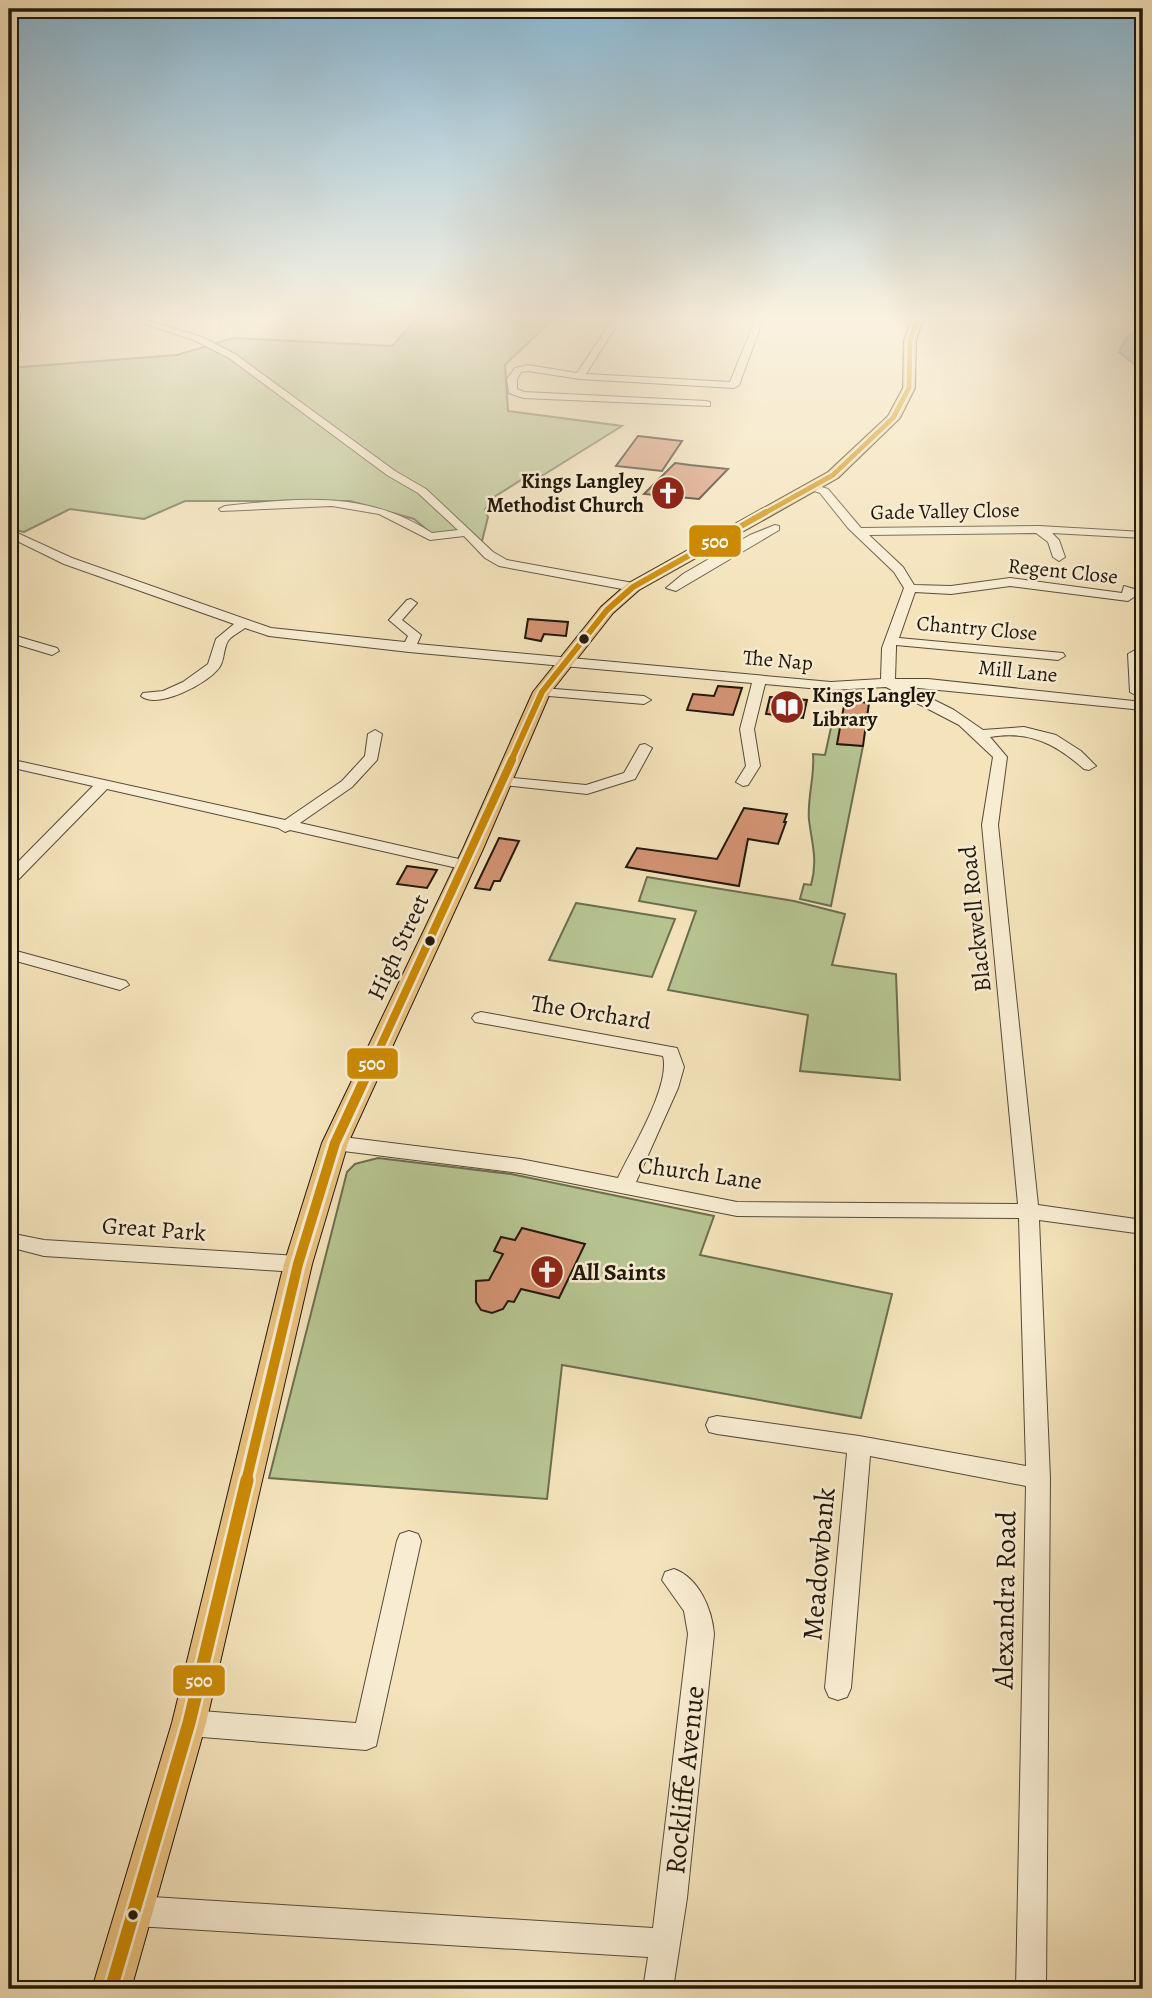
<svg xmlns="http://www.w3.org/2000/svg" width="1152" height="1998" font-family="Alegreya,serif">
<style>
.green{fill:#b7c593;stroke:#6c6e50;stroke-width:2}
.water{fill:#9cbdb6;stroke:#6b7b72;stroke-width:2}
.building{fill:#d49475;stroke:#21180c;stroke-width:2}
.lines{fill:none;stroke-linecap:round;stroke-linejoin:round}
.minor-casing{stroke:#564b38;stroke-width:2}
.major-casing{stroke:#21180c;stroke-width:2}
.minor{fill:#f8edd3;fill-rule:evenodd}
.major{fill:#eac27e;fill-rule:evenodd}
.bus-1-far4-casing{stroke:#f8edd3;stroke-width:8}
.bus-1-far3-casing{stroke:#f8edd3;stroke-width:10}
.bus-1-far2-casing{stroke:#f8edd3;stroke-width:13}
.bus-1-far1-casing{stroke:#f8edd3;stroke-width:16}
.bus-1-casing{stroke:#f8edd3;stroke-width:18}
.bus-1-far4{stroke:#cc8a02;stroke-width:5}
.bus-1-far3{stroke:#cc8a02;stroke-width:6}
.bus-1-far2{stroke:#cc8a02;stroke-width:8}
.bus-1-far1{stroke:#cc8a02;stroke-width:10}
.bus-1{stroke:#cc8a02;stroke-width:13}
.bus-dot{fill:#21180c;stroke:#f8edd3;stroke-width:2.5}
.labels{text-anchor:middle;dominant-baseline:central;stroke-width:5;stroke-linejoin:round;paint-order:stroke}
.far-poi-label{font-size:21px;font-weight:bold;fill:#21180c;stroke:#f8edd3;text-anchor:end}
.far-street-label{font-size:21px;fill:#21180c;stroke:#f8edd3}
.street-label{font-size:24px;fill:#21180c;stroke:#f8edd3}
.poi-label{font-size:24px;font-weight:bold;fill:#21180c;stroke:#f8edd3;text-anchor:start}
.near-street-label{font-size:28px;fill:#21180c;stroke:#f8edd3}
.line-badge{stroke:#f8edd3;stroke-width:2.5}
.badge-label{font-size:19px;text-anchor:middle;font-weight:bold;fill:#fff}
</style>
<rect width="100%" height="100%" fill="#f4e3bb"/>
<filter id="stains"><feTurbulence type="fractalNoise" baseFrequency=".00286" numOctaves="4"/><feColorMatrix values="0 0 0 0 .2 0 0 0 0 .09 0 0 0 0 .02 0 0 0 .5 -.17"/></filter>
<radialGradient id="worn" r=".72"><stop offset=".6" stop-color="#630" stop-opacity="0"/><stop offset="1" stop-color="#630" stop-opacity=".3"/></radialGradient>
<path class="green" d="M416,320H552L505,365L508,411L622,426L540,477L521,480L491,499L485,510L488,517L481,545L469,531L433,535L414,519L350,501H185L144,519L70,509L24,532L9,529V368L177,355L233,338L392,346Z
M832,723L841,724L838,744L863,746L831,906L800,899L804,884L811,885C818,860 812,844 809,820C807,798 815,776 813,754L825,755Z
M647,877L794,901L845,914L832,965L896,974L900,1080L800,1071L808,1015L668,990L696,911L639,901Z
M576,903L675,919L652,977L549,960Z
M378,1158L511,1174L714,1216L700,1255L892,1294L861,1418L562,1365L547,1499L269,1478L347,1172L355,1164Z"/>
<path class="water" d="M1133,320H1143V371L1119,352L1126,339L1139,327Z"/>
<path class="building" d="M638,436L682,441L662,471L616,466Z
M675,463L690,465L728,469L699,499L644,494Z
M528,619L568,622L566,636L544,634L541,641L525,638Z
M718,686L742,688L733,715L687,710L693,694L714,696Z
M770,697L807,700L803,718L766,714Z
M845,700L869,703L863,746L837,744Z
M744,808L787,814L784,822H786L778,844L748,839L739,886L626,867L637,848L717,859Z
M499,838L519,841L500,881H494L490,890L475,888Z
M407,866L437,870L427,888L397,884Z
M522,1228L585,1244L559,1298L521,1289L514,1302L508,1301L503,1309L492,1313L481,1310L476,1302V1281L489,1280L503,1254L494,1251L501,1237L515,1240Z"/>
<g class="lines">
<g class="minor-casing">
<path id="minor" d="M135,320H147L202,337L235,354L395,471L426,489L493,552L507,560L633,583L639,587L633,591L499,566L485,558L464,536L430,540L379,514L332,506L221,511L219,509L225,506C300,498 366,490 432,533L458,530L418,493L387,475L229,358L196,341Z
M612,320H620L586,374L730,382L755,320H763L739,385L734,388L580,379L528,371L521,372L517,379V389L524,392L706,401L710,402V406L523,398L509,393L507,379L515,368L528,365L577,373Z
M812,484L828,489L861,528L1039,526L1143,532V538L1052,533L1059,540L1065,557L1059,561L1053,557L1048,542L1036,533L869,535L903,567L914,585L951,586L1010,578L1122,593L1124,586L1134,589V597L1128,601L1010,586L951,594L915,592L899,638L1063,653L1065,656L1058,660L896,645V648L895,679H928L1143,702V710L908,687L954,710L983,730L1024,727L1056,735L1081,751L1096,766L1089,770L1084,769C1056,744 1029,730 990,737L1007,757L998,825L1038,1205L1143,1220V1234L1039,1220L1050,1478L1046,1989H1016L1026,1486L870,1456L851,1688L847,1697L838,1700L829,1697L825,1688L847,1453L717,1434L709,1432L706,1425L709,1418L717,1416L859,1436L1026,1466L1019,1218L737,1216L520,1173L335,1150L328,1148L325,1143L328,1138L335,1136L520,1159L618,1178C631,1150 671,1086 663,1056L475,1022L472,1018L475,1014L481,1012L677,1048L684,1067L678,1088L636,1182L737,1202L1018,1204L982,825L993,757L959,725L886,687L831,690L765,684L754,729L760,766L748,785L743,786L736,782L746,766L740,729L752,683L409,652L269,636L245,628C240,632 231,636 228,641C223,649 225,660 219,668C208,683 158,710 141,696L143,693L163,691L183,682L208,664L216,639L234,624L64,564L9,537V530L13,531L72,558L271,628L405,642L408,636L389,620L407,600L411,599L417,603L402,620L421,635L417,644L831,682L881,679L882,648L904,588L894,572L848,528L820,493L808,489V485Z
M775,525L779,526V530L676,591L666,588L683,574L750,535Z
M9,634L57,648L59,651L52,655L9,642Z
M1135,650L1143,651V693L1137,696L1130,692L1128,654Z
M542,688L644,696L651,700L644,704L537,695L535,692Z
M375,730L382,734L377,760L352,787L300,823L472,862L474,865L472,868L466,870L290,830L285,832L278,828L107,789L15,883L9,885V871L93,786L9,767V759L285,820L342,781L365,756L368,734Z
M645,744L652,748L635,779L587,794L503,785L496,781L503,777L586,785L624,773L640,745Z
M9,949L126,981L129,985L120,990L9,959Z
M9,1233L44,1240L298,1256L305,1259L308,1264L305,1269L298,1272L44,1256L9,1247Z
M409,1531L418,1534L421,1541L376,1746L366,1750L189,1736L180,1732L176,1723L180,1714L189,1710L356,1723L397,1541L400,1534Z
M674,1569C699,1578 712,1609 714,1634L687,1898L673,1989H643L648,1957L136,1926L126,1921L121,1911L126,1901L136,1896L653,1928L688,1634L684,1611L662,1580L665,1572Z"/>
</g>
<g class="major-casing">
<path id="major" d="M911,320H923L916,340L915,388L900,418L838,478L639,590L613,613L550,693L483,849L348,1143L312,1264L206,1723L131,1989H92L172,1723L284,1264L322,1143L463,849L533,692L601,607L627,584L828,472L888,416L903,388L904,340Z"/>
</g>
<use href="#minor" class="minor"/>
<use href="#major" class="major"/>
<g class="bus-1-far4-casing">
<path id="bus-1-far4" d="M763,514L833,475L893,418L909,388L910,340L917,320"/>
</g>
<g class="bus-1-far3-casing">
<path id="bus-1-far3" d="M511,761L542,692L607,610L633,587L766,512"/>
</g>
<g class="bus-1-far2-casing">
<path id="bus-1-far2" d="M366,1078L512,760"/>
</g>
<g class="bus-1-far1-casing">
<path id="bus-1-far1" d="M246,1482L298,1264L335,1143L366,1076"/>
</g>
<g class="bus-1-casing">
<path id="bus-1" d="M111,1989L189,1723L247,1480"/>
</g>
<use href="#bus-1-far4" class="bus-1-far4"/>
<use href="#bus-1-far3" class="bus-1-far3"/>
<use href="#bus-1-far2" class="bus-1-far2"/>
<use href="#bus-1-far1" class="bus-1-far1"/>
<use href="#bus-1" class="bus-1"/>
</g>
<linearGradient id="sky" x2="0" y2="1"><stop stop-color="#89b8d4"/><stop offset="0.53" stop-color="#faf2e0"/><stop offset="1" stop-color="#faf2e0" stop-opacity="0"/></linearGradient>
<rect width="1152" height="599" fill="url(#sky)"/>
<defs>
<g id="church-disc" transform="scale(1.75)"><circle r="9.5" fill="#8f2418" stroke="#f8edd3"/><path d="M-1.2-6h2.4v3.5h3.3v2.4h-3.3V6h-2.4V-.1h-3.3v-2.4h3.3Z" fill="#fff"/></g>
<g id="library-disc" transform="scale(1.75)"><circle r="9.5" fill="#8f2418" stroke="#f8edd3"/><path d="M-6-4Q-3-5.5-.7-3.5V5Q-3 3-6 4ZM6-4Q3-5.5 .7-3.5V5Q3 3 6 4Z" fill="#fff"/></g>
</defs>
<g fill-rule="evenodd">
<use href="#church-disc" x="668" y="493"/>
<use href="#library-disc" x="787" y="707"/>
<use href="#church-disc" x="547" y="1272"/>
</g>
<g class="bus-dot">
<circle cx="584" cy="639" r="6"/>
<circle cx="430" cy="941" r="6"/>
<circle cx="133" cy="1915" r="6"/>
</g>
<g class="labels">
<g class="far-poi-label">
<text x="644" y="481">Kings Langley<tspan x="644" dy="24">Methodist Church</tspan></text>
<text x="812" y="695" text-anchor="start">Kings Langley<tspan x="812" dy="24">Library</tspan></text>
</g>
<g class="far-street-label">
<text transform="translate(945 511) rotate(-1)">Gade Valley Close</text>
<text transform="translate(1063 571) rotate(6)">Regent Close</text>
<text transform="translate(977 628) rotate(5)">Chantry Close</text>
<text transform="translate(778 660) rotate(5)">The Nap</text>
<text transform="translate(1018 671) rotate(6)">Mill Lane</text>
</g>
<g class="street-label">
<text transform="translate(975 919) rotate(-96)">Blackwell Road</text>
<text transform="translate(398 947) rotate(-65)">High Street</text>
<text transform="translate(591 1012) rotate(9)">The Orchard</text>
<text transform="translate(700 1173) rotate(8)">Church Lane</text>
<text transform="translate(154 1229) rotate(4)">Great Park</text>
</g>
<g class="poi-label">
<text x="572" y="1272">All Saints</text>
</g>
<g class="near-street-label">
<text transform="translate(819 1564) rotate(-85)">Meadowbank</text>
<text transform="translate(1005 1600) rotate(-89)">Alexandra Road</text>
<text transform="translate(685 1780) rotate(-84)">Rockliffe Avenue</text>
</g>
</g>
<g class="line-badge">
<rect x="688" y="524" width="54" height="34" rx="7" fill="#cc8a02"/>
<rect x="346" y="1047" width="53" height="33" rx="7" fill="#cc8a02"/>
<rect x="172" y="1664" width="54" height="33" rx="7" fill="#cc8a02"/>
</g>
<g class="badge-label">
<text x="715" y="548">500</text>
<text x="372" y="1070">500</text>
<text x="199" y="1687">500</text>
</g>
<rect width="1152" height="1998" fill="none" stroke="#f4e3bb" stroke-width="35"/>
<rect x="10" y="10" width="1131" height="1977" fill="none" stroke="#21180c" stroke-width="3.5"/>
<rect x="18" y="18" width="1117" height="1963" fill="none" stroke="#21180c" stroke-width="2"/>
<rect width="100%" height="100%" filter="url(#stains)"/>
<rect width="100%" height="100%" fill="url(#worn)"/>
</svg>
